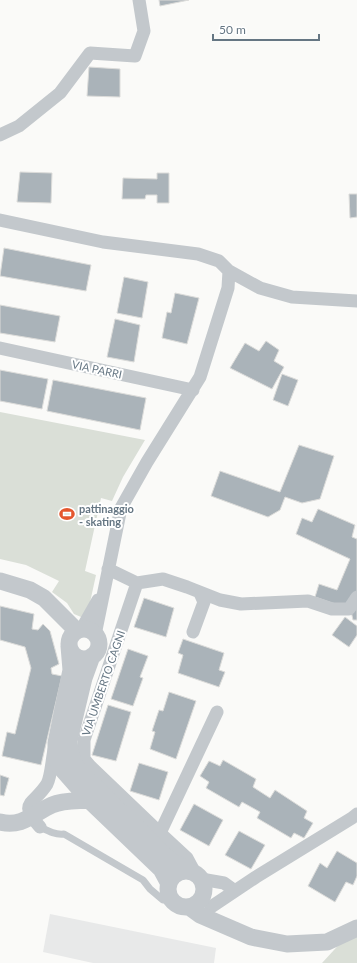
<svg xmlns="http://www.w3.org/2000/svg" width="357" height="963" font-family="Lato,sans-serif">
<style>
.built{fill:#e8e9e9}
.green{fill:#dadfd7}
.building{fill:#aab3b9;stroke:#dcdcda}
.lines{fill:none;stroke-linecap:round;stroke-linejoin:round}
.service{stroke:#c3c8cc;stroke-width:7}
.minor{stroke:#c3c8cc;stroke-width:13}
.tertiary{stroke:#c3c8cc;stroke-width:17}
.labels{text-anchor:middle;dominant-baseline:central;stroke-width:4;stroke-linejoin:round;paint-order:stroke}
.street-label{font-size:11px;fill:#657683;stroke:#fff}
.poi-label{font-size:11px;font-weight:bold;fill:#657683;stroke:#fff;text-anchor:start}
</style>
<rect width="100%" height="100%" fill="#fafaf8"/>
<path class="built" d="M50,914L216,948L214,963H93L43,952Z"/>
<path class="green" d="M0,412L145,440L123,477L112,501L101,498L85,571L96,575L89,607L84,616L81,617L74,614L67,603L52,592L59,581L26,565L0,559Z
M357,925V963H322Z"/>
<path class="building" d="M159,0H189L160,6Z
M89,67L120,69V97L87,96Z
M20,172L52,173L51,203L17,202Z
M157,173H169V203H157V195H146L145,199H122L123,178L157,179Z
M349,194H357V217L350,218Z
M4,248L91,265L86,291L0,276Z
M124,277L148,282L142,318L117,313Z
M175,293L199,298L187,344L162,338L167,312L171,313Z
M0,305L60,316L55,342L0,333Z
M115,319L140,325L134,362L107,357Z
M266,341L279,350L274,361L284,367L272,389L230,368L245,343L259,351Z
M0,370L48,379L42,409L0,401Z
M282,374L298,380L288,406L273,400Z
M53,380L146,398L140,430L47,411Z
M299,445L334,456L320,499L302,503L285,497L280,510L268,517L211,496L220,471L280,492Z
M318,509L355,525L352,537L357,539V592L347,606L332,603L315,597L319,584L337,590L350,559L296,534L302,518L312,522Z
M144,598L174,608L166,637L134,627Z
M357,603V620H353L351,611Z
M0,606L34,614L32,629L38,630L43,624L50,631L59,664L51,668L52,674L62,676L41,765L2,756L7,732L15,734L31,668L25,647L0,640Z
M345,617L357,626V635L349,647L332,635Z
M183,639L224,653L219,670L225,672L219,687L178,673L183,655L178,653Z
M128,649L148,656L140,677L143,678L133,706L111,699Z
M169,692L196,701L176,759L150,749L155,732L152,731L159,710L163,711Z
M108,705L131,712L116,761L92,755Z
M223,760L256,779L253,787L270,798L275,790L307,811L304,818L313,823L304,838L294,833L291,838L257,818L260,812L242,802L239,807L206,788L209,782L200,776L209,761L220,766Z
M139,763L168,772L159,800L130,791Z
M0,775L9,778L4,796L0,795Z
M194,804L223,820L209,846L180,830Z
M239,831L265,845L251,869L225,855Z
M337,851L357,863V876L353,885L346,882L335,902L308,886L320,863L327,868Z"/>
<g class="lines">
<path class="service" d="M40,827C48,831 55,835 64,834L143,880L150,889L163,900L170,899"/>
<path class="minor" d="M0,135L19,126L60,93L90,53L135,56L144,31L139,0
M0,220L103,242L198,254L219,261L229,271L260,288L292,297L357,301
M0,348L193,390
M108,569L137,583L84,740V759L90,766L160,833
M137,583L163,579L187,587L220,600L241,604L308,601L332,609H349L357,597
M81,630L98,600
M193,632L204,602L200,593
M95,635L121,508L147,462L200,377L228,288L229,271
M40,827C17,802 34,805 47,784C51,777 52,759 54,750
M195,873L187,858L160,833L217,712
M201,879L224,883L235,891
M211,907L256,877L352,818L357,814"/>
<path class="tertiary" d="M0,581L30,590L44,598L77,631
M69 644a15 15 0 1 1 30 0a15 15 0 1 1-30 0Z
M69,646L71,670L56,743V758L60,767L89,800
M92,656L84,678L69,741C70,753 72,761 79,771L171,861L190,871
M0,822C22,828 34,813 52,805C63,800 78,801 89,800L161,869L168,882
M168 889a18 18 0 1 1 36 0a18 18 0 1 1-36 0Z
M189,907L200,915L251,937L287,944L327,942L357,928"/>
</g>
<defs>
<g id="stadium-bare" transform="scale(1.2)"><path d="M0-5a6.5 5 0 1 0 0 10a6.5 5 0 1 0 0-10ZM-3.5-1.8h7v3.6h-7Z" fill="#e4572e" stroke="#fff" stroke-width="2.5" paint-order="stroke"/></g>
</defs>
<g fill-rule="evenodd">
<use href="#stadium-bare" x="67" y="514"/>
</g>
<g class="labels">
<g class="street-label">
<text transform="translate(97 369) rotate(12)">VIA PARRI</text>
<text transform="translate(103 683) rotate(-71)">VIA UMBERTO CAGNI</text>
</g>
<g class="poi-label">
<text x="79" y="508">pattinaggio<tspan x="79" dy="13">- skating</tspan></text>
</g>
</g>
<path d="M213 34v6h106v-6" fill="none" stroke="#657683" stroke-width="2"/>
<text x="219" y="34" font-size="12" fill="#657683" stroke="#ffffff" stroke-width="3" paint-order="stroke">50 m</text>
</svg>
